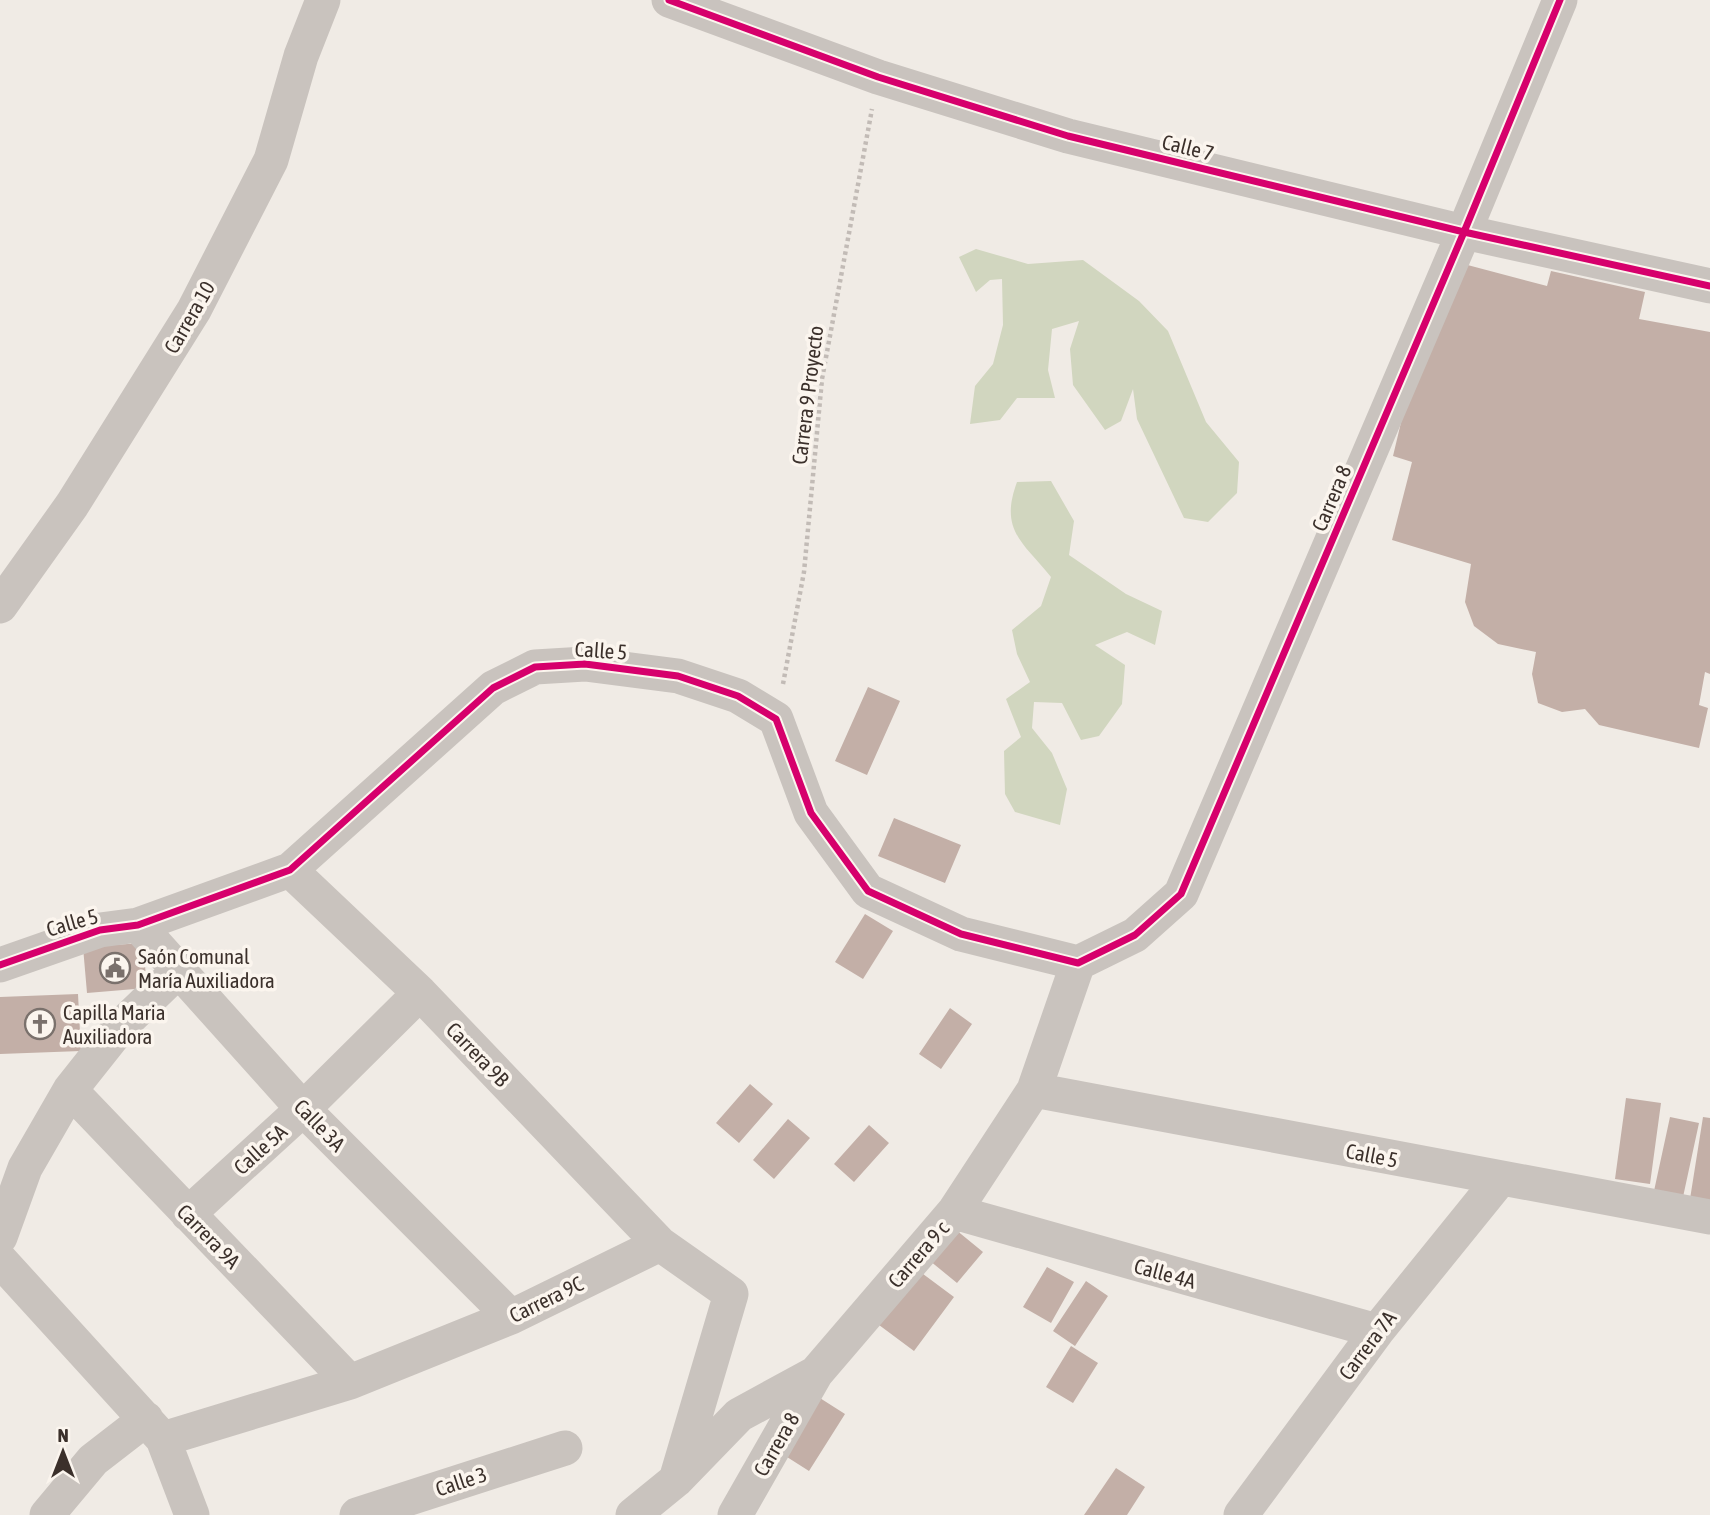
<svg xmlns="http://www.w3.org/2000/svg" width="1710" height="1515" font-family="'Asap Condensed',sans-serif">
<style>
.green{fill:#d1d6bf}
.building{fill:#c3afa7}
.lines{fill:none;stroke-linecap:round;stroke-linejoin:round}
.path{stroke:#c2bbb6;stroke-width:4.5;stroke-dasharray:3.5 3.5;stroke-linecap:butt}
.street{stroke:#c9c3be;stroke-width:35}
.cycleway-casing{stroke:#fbf5ee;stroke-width:11}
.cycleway{stroke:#d6006c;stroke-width:7}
.labels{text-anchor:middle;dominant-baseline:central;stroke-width:7;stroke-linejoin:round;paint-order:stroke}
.street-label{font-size:21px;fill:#3b302b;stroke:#fbf5ee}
.poi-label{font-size:21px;fill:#3b302b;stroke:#fbf5ee;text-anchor:start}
</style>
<rect width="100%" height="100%" fill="#f0ebe5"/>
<path class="green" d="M976,249L1028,264L1083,260L1139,301L1168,331L1206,422L1239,462L1237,493L1208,522L1184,518L1137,419L1133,389L1121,421L1105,430L1073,385L1070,349L1079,321L1052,329L1048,370L1055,398H1017L1000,420L970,424L975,386L993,364L1003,325L1002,279L990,280L976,292L959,257Z
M1051,481L1074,521L1069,555L1126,594L1162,611L1155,645L1127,632L1095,645L1125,665L1122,704L1099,736L1081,740L1062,703L1034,702L1032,728L1052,753L1067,789L1060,825L1015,812L1005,794L1004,751L1021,737L1006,699L1030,682L1017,654L1012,630L1041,606L1051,577C1023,542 999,531 1017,482Z"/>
<path class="building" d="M1460,263L1547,286L1551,271L1645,292L1639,319L1710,332V674L1705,672L1699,705L1708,708L1699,748L1599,725L1585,709L1562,712L1538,703L1532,674L1536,652L1498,644L1474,626L1465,602L1471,564L1392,540L1412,462L1393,456L1404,410Z
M868,687L900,701L867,775L835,761Z
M894,818L961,845L945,883L878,856Z
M865,914L893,931L863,979L835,962Z
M143,943L147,988L87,993L83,947Z
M78,994L81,1051L0,1054V997Z
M950,1008L972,1024L941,1069L919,1054Z
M750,1084L773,1104L739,1143L716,1123Z
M1626,1098L1661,1103L1650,1184L1615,1179Z
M1670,1117L1699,1123L1683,1197L1654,1191Z
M1703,1117L1710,1118V1202L1690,1199Z
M788,1119L810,1138L774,1179L753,1160Z
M869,1125L889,1143L854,1182L834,1164Z
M950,1225L983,1252L957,1283L924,1256Z
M1047,1267L1074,1282L1051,1323L1023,1307Z
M915,1268L954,1297L914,1351L875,1322Z
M1086,1281L1108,1296L1075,1346L1053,1331Z
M1071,1346L1098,1363L1073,1403L1046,1387Z
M812,1393L845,1414L809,1471L776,1450Z
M1116,1468L1145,1487L1127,1515H1084Z"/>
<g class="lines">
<path class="path" d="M783,684L804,572L822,379L872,109"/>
<path class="street" d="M669,0L878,77L1068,136L1464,232L1710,286
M0,606L72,505L194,310L271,160L301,56L323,0
M290,870L420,993L660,1244
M138,925L303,1109L511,1317
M1078,963L1135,935L1181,894L1464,232L1560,0
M0,965L100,930L138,925L290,870L493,688L535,667L585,664L678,676L738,696L776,719L811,813L868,891L961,934L1078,963
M70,1090L350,1382
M1034,1090L1710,1217
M954,1212L1377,1331
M188,1214L303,1109L420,993
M0,1237L25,1168L70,1090L120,1027L178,971
M0,1260L163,1439L192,1515
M163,1439L350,1382L511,1317L660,1244L731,1294L676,1480
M47,1515L93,1460L146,1419
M357,1515L565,1448
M633,1515L676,1480L739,1415L816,1373L954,1212L1034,1090L1078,963
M735,1515L816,1373
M1241,1515L1377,1331L1500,1179"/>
<g class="cycleway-casing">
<path id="cycleway" d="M669,0L878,77L1068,136L1464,232L1710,286
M0,965L100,930L138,925L290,870L493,688L535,667L585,664L678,676L738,696L776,719L811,813L868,891L961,934L1078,963L1135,935L1181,894L1464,232L1560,0"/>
</g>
<use href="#cycleway" class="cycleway"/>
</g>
<defs>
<g id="civic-ring" transform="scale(1.575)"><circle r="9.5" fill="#fbf5ee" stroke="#7a716c" stroke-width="1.5"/><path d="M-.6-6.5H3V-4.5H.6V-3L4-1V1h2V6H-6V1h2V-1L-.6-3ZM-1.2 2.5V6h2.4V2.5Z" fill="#7a716c"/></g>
<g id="church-ring" transform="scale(1.575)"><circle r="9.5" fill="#fbf5ee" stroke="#7a716c" stroke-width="1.5"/><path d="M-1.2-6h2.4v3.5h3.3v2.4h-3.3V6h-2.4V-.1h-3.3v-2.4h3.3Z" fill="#7a716c"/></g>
</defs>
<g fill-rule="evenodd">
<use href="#civic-ring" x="115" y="968"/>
<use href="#church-ring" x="40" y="1024"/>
</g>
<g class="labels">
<g class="street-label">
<text transform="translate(1188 147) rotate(14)">Calle 7</text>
<text transform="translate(189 317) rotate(-60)">Carrera 10</text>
<text transform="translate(807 395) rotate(-83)">Carrera 9 Proyecto</text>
<text transform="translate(1331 498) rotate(-67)">Carrera 8</text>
<text transform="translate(601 650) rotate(4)">Calle 5</text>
<text transform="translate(72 922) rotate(-16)">Calle 5</text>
<text transform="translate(478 1054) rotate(46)">Carrera 9B</text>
<text transform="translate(320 1125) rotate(46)">Calle 3A</text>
<text transform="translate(260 1149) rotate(-42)">Calle 5A</text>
<text transform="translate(1372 1155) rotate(11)">Calle 5</text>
<text transform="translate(209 1236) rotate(46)">Carrera 9A</text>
<text transform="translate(918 1254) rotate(-49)">Carrera 9 c</text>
<text transform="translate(1165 1273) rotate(15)">Calle 4A</text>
<text transform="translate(546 1299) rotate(-26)">Carrera 9C</text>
<text transform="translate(1367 1345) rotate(-53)">Carrera 7A</text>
<text transform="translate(776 1444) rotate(-60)">Carrera 8</text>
<text transform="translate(461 1481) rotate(-18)">Calle 3</text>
</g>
<g class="poi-label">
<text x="138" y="956">Saón Comunal<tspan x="138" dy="24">María Auxiliadora</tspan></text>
<text x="63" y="1012">Capilla Maria<tspan x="63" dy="24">Auxiliadora</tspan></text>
</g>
</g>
<g transform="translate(63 1452)" stroke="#fbf5ee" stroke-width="5" paint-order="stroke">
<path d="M0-5L12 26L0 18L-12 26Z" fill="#3b302b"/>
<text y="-10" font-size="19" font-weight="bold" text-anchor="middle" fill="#3b302b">N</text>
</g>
</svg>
